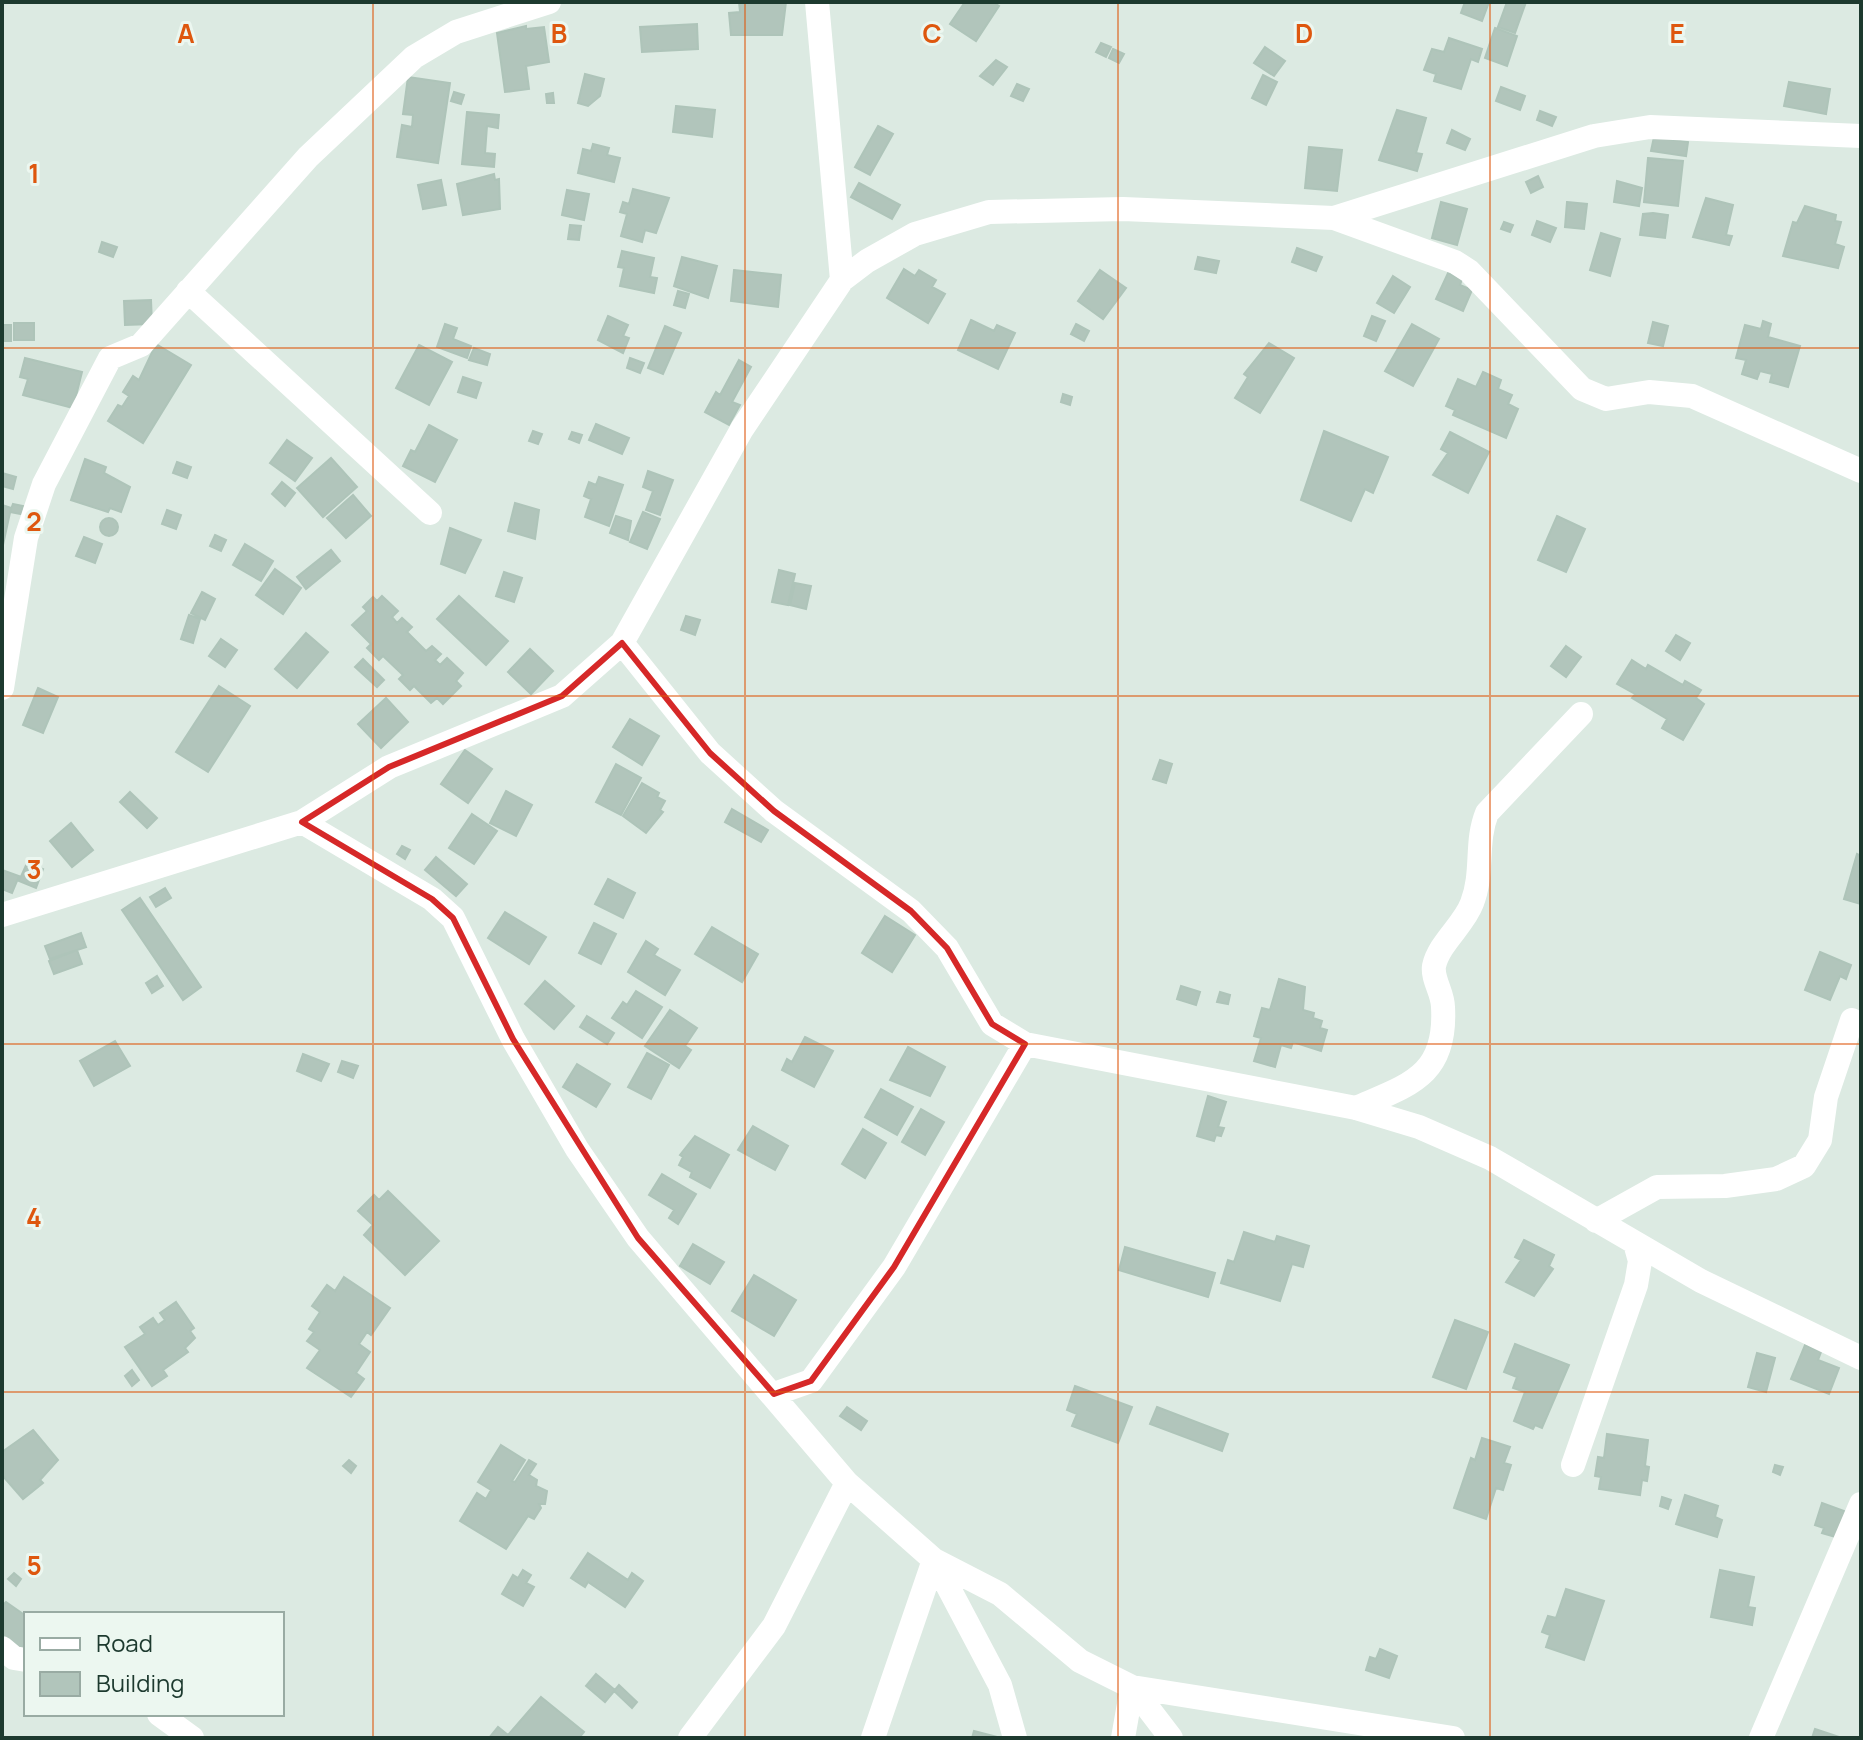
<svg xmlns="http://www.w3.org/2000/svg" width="1863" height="1740" font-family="Manrope,sans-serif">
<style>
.building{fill:#b1c5bb;stroke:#aec4b9;stroke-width:2}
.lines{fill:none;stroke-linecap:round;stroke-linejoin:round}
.minor{stroke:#fff;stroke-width:24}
.marked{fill:none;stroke:#d62828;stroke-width:6;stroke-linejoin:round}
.grid{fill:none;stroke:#de570e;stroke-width:2;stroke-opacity:0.55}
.grid-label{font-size:26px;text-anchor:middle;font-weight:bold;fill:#de570e;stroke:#ecf7f0;stroke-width:6;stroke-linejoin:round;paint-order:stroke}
</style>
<rect width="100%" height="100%" fill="#dceae2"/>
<path class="building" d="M739,2H786L782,35H731L729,13L740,12Z
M965,2H993L999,6L976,41L950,24Z
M1465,2H1489L1482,21L1461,13Z
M1507,2H1526L1515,33L1498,27Z
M697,24L698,49L642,52L640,27Z
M526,26V29L544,27L549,62L526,66L529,89L505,92L497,33Z
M1495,28L1517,36L1507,66L1485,58Z
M1449,38L1482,49L1478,62L1471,59L1461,89L1434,81L1436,74L1424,70L1432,49L1444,52Z
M1101,43L1111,47L1106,57L1096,52Z
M1265,47L1285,61L1274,76L1254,63Z
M1113,49L1124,54L1119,63L1109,58Z
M996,60L1007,67L993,85L980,76Z
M585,74L604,79L600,96L588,106L578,103Z
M1263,75L1277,82L1266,105L1252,98Z
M408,77L450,83L438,163L397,157L402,125L412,127L413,115L403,114Z
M1789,82L1830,89L1826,114L1784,106Z
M1017,84L1029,89L1023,101L1011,96Z
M1501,87L1525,96L1520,110L1496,101Z
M454,92L464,95L461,104L451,101Z
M553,93L554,103H547L546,94Z
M676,106L715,110L712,137L673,132Z
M1397,110L1426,118L1416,153L1422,154L1417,171L1379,160Z
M1540,111L1556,117L1552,126L1537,120Z
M467,112L499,115L498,128L487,126L485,153L495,154L494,167L462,164Z
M878,126L893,134L870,175L855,167Z
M1452,130L1470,139L1465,150L1447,143Z
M1654,137L1688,142L1686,156L1651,151Z
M593,144L609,148L607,155L620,158L614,182L578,173L583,149L591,151Z
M1309,147L1342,150L1337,191L1305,188Z
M1648,158L1683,161L1678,206L1644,202Z
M494,174L495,180L499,179L500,209L463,215L457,184Z
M1538,176L1543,187L1531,193L1526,182Z
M441,180L446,205L423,209L418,185Z
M1617,181L1642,188L1639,206L1614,202Z
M859,183L900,205L892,219L851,197Z
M633,189L669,198L656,233L645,230L642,242L621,236L627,214L620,212L623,202L629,204Z
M567,190L589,194L584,220L562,215Z
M1706,198L1733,205L1726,235L1732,236L1729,245L1693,237Z
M1441,202L1467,209L1457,245L1432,238Z
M1567,202L1587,204L1584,229L1565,227Z
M1805,206L1836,215L1835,221L1841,222L1835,244L1844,247L1838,268L1783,256L1793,222L1797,223Z
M1653,213L1668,215L1665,238L1640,235L1643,214Z
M1537,221L1556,228L1550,242L1532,235Z
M1504,222L1513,225L1510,232L1501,229Z
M570,225L581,226L579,240L568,239Z
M1601,233L1620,239L1610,276L1590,270Z
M102,242L117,247L113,257L99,252Z
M1297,248L1322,257L1316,271L1292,262Z
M622,251L654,258L650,277L657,278L654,293L620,286L624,268L618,267Z
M682,257L717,266L708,298L674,286Z
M1198,257L1219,261L1216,273L1195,269Z
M904,269L915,276L919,270L936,280L932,287L945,294L928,323L887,298Z
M734,270L781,275L778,307L731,301Z
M1100,270L1126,288L1103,319L1078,301Z
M1448,273L1462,279L1460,285L1472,290L1463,311L1436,299Z
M1393,276L1410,287L1394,313L1377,303Z
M678,291L689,294L685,308L674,305Z
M151,300L152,324L125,325L124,301Z
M608,316L628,325L623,336L629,338L623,353L598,340Z
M1372,316L1385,321L1376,341L1364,336Z
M971,320L994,331L997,325L1015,333L998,369L958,350Z
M1763,321L1771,324L1768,337L1800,346L1788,387L1770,382L1772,374L1760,371L1757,379L1742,374L1746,360L1736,358L1745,325L1761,329Z
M1653,322L1668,326L1663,346L1648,343Z
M14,323H34V340H14Z
M445,324L457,328L453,339L471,346L467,358L437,347Z
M1076,324L1089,331L1084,341L1071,334Z
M1412,324L1439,339L1413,386L1385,371Z
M2,325H11V341H2Z
M665,326L681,333L663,374L648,368Z
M1269,343L1294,358L1260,413L1235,398L1248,377L1244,374Z
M156,344L191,365L143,443L108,421L118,405L122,407L129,396L123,392L133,376L139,380Z
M419,345L452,362L429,405L396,388Z
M474,348L490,354L487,365L469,360Z
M25,358L82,372L73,408L23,395L28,379L20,377Z
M630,358L644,363L640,373L627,368Z
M739,360L751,367L732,402L740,405L729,425L705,412L716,392L720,395Z
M1483,372L1501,380L1498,389L1512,395L1508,404L1518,409L1506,438L1453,415L1455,410L1446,406L1458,379L1476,387Z
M463,377L481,383L476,398L458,392Z
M1063,394L1072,397L1070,405L1061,402Z
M596,424L629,438L622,454L589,440Z
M429,425L457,440L435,482L403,466L411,450L415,452Z
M533,431L542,434L538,444L529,441Z
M1324,431L1388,457L1373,493L1365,489L1351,521L1301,500Z
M572,432L582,435L579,443L569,439Z
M1450,432L1489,452L1468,493L1433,475L1448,453L1441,449Z
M287,440L312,458L295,481L270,463Z
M331,458L357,487L323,517L297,488Z
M85,459L106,467L104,473L130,487L121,512L110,508L108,512L71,500Z
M177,462L191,467L187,478L173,473Z
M648,471L673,480L660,515L646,510L653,491L643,487Z
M2,473L16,477L13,489L2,486Z
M599,477L623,485L609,526L585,517L591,499L584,496L589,482L596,485Z
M282,482L295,493L285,506L272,494Z
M353,495L371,516L346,538L327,518Z
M515,503L539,510L535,539L508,531Z
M13,504L23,506L21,514L10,512Z
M2,505L11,508L3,545H2Z
M167,510L181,515L176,529L162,524Z
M643,512L660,519L647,549L630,542Z
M616,516L631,521L628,540L610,533Z
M1557,516L1585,529L1566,572L1538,560Z
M100 527a9 9 0 1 1 18 0a9 9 0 1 1-18 0Z
M450,528L481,540L465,573L441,564Z
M215,535L226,540L221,551L210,546Z
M84,537L102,544L95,563L76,556Z
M245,544L273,561L261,581L233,565Z
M331,550L340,561L306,589L297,577Z
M275,569L301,588L283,614L256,595Z
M779,570L795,574L788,605L772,602Z
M504,572L522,578L514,602L496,596Z
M795,583L811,586L806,609L790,605Z
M202,592L215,599L205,620L191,613Z
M382,596L398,611L392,617L397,623L402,618L412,627L407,632L426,651L432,646L441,654L435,660L440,665L447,658L463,673L456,681L461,686L443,704L437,698L431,703L414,686L410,690L399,679L403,675L383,656L379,660L367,648L371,644L352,625L367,611L363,607L373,597L377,601Z
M459,596L508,641L486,665L437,619Z
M189,615L200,619L193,643L181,639Z
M686,616L700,620L695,635L681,630Z
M306,633L328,652L297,688L275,669Z
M1676,635L1690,643L1680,660L1666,651Z
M221,639L237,650L225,667L209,656Z
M1566,646L1581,657L1566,677L1551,666Z
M530,649L553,671L531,694L508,672Z
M363,659L384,680L377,687L355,667Z
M1632,660L1646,669L1648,665L1683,685L1685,681L1701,690L1696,698L1704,704L1683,740L1662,728L1667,719L1632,698L1635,694L1617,684Z
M219,686L250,706L208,772L176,752Z
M38,688L58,697L43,733L23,725Z
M386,698L408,722L381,748L358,724Z
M630,719L659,736L642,765L613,747Z
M465,750L492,769L468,803L441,784Z
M1160,760L1172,764L1166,783L1153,779Z
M616,764L641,778L621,815L596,802Z
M642,783L659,793L657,797L665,801L660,810L663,812L646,833L623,816Z
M506,791L532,805L516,836L490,823Z
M130,792L157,818L147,828L120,802Z
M732,809L768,830L761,842L725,822Z
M472,814L497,831L474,864L449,848Z
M71,823L93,850L72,867L50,841Z
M402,846L410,850L405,859L397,854Z
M1857,854L1861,856V911V904L1844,899Z
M436,857L467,884L456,896L425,870Z
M27,863L43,869L36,888L19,881Z
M2,870L19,876L12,893L2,889Z
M608,879L635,893L623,918L595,904Z
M165,888L171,898L156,907L150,897Z
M140,898L201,987L183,1000L122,910Z
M505,912L546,937L529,964L488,938Z
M885,916L915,935L892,972L862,953Z
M594,923L616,934L601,964L579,953Z
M712,927L758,954L742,982L695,954Z
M81,933L86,947L50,959L45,946Z
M646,941L658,949L654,955L680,970L665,995L628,972Z
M77,950L82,964L54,974L49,961Z
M1820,952L1851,965L1846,979L1840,976L1830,1000L1805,990Z
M157,976L163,986L152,993L146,983Z
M1279,979L1305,987L1303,1010L1314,1013L1313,1018L1322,1021L1320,1028L1327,1030L1321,1051L1293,1042L1291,1048L1281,1045L1275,1067L1254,1061L1261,1038L1254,1036L1262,1008L1270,1010Z
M545,981L574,1006L554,1029L525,1004Z
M1181,986L1200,992L1196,1005L1177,999Z
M636,991L662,1007L642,1038L612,1018L623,1002L627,1005Z
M1220,992L1230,995L1228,1004L1217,1002Z
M670,1010L697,1028L685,1046L691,1050L679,1068L645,1046Z
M587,1016L614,1033L607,1044L580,1027Z
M805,1037L833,1051L814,1087L782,1070L787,1059L792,1062Z
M115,1041L130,1066L94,1086L80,1061Z
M908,1047L945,1067L930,1096L890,1080Z
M647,1053L669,1065L651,1099L628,1087Z
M303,1054L329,1064L321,1081L297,1071Z
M342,1061L358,1066L353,1078L338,1072Z
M577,1064L610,1084L596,1107L563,1087Z
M881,1089L913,1107L897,1135L865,1117Z
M1208,1096L1226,1102L1218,1127L1224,1128L1221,1136L1216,1135L1214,1141L1197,1136Z
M921,1109L944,1122L925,1155L902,1142Z
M753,1126L788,1146L775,1170L738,1150Z
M863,1129L886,1143L865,1178L842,1164Z
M695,1136L729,1155L710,1188L690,1177L692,1172L679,1165L683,1157L680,1155Z
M662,1174L696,1194L678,1224L669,1218L674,1210L649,1195Z
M388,1191L439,1241L405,1275L364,1235L373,1225L358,1211L374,1195L379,1200Z
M1244,1232L1275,1242L1277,1236L1309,1246L1303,1267L1292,1264L1280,1301L1221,1283L1228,1260L1234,1262Z
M1524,1240L1554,1255L1549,1266L1553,1269L1534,1296L1506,1282L1521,1260L1515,1257Z
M693,1244L724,1262L710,1284L680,1266Z
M1125,1247L1215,1273L1208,1297L1119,1270Z
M754,1275L796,1300L774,1336L732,1311Z
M344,1277L390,1308L371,1335L367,1332L359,1344L370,1352L356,1373L364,1379L351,1397L307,1368L320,1350L307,1341L314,1332L309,1329L320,1312L312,1306L327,1285L335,1291Z
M176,1302L194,1328L190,1331L195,1338L185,1348L188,1352L163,1370L167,1376L152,1386L125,1347L145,1334L140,1327L153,1318L158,1325L165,1320L160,1313Z
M1455,1320L1488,1332L1466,1389L1433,1377Z
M1515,1344L1569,1365L1542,1428L1535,1425L1533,1429L1514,1421L1525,1392L1513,1388L1517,1377L1504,1372Z
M1805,1345L1821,1352L1818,1360L1839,1368L1829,1394L1791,1379Z
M1757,1353L1775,1358L1766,1392L1748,1387Z
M132,1370L139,1380L132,1386L125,1376Z
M1075,1386L1132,1407L1118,1443L1072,1426L1077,1414L1067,1410Z
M847,1407L867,1421L861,1430L840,1416Z
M1157,1407L1228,1434L1222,1451L1150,1424Z
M33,1430L58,1460L40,1480L43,1483L23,1499L2,1475V1452Z
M1607,1434L1648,1440L1645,1466L1649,1467L1647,1481L1642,1480L1640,1495L1599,1489L1601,1477L1595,1476L1598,1457L1604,1458Z
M1482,1438L1510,1447L1504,1463L1511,1465L1503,1490L1496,1488L1486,1519L1454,1508L1471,1458L1475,1460Z
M501,1445L525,1460L512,1481L515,1482L529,1460L536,1464L529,1475L537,1480L536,1486L547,1491L545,1504H539L541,1508L534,1519L528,1516L506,1549L460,1521L477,1493L486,1499L491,1490L478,1482Z
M349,1460L356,1466L351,1473L343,1466Z
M1775,1465L1783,1467L1780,1475L1773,1472Z
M1685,1495L1718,1506L1715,1517L1722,1520L1717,1537L1676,1524Z
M1662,1497L1671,1500L1668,1509L1660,1506Z
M1822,1503L1847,1512L1839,1538L1822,1533L1824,1528L1815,1525Z
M588,1553L628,1580L632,1573L643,1581L625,1607L588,1582L585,1587L571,1578Z
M523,1570L531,1575L526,1583L534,1587L523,1606L502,1594L513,1575L518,1578Z
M1720,1570L1754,1577L1748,1607L1755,1608L1752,1625L1711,1617Z
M14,1573L21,1579L16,1586L8,1579Z
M1566,1589L1604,1601L1584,1660L1546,1647L1550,1635L1542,1632L1548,1616L1556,1618Z
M6,1602L26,1616V1649L21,1654L2,1638V1606Z
M1380,1649L1397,1656L1389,1678L1366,1670L1370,1657L1376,1659Z
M596,1674L615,1690L605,1702L586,1686Z
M619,1685L637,1702L632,1708L614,1691Z
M541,1697L584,1732L579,1738H489L498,1727L508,1735Z
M1815,1729L1842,1738H1812Z
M974,1731L1001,1738H972Z"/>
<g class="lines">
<path class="minor" d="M817,2L842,280
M1334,218L1455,262L1469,271L1582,389L1606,399L1649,392L1692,396L1861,471
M188,291L430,513
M622,643L710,753L774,811L911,911L947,948L992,1024L1025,1044L1356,1108L1419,1127L1490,1158L1701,1281L1861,1358
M2,688L26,538L44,484L110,358L141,345L308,157L414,57L456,32L549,2
M302,822L432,899L453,918L513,1039L577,1149L638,1238L847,1483L934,1560L1000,1594L1080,1661L1132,1687L1453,1738
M2,915L302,822L389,767L562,696L622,643L742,429L842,280L867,261L915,234L989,212L1123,209L1334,218L1594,136L1650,127L1861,136
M1356,1108C1409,1085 1447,1076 1443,1007C1443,993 1432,979 1434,966C1439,943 1464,925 1472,903C1484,872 1475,842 1487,813L1581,714
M1596,1221L1657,1187L1725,1186L1776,1179L1804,1166L1820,1140L1826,1097L1852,1020
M774,1394L811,1381L894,1267L1025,1044
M1573,1465L1636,1285L1640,1261L1635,1243
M934,1560L1000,1685L1015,1738
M2,1648L14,1658L26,1660
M1132,1687L1171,1738
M159,1714L192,1738
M690,1738L774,1626L847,1483
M873,1738L934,1560
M1123,1738L1132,1687
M1761,1738L1861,1504"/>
</g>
<path class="marked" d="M622,643L710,753L774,811L911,911L947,948L992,1024L1025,1044L894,1267L811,1381L774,1394L638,1238L513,1039L453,918L432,899L302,822L389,767L562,696Z"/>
<path class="grid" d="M373,2V1738M745,2V1738M1118,2V1738M1490,2V1738M2,348H1861M2,696H1861M2,1044H1861M2,1392H1861"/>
<g class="grid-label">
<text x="186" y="43">A</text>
<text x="559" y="43">B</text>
<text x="932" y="43">C</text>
<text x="1304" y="43">D</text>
<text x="1677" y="43">E</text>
<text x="34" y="183">1</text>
<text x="34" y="531">2</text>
<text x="34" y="879">3</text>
<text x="34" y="1227">4</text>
<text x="34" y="1575">5</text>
</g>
<rect width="1863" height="1740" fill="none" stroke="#1d3a2f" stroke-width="8"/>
<rect x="24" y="1612" width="260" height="104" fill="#ecf7f0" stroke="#99aba3" stroke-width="2"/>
<rect x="40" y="1638" width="40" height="12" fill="#ffffff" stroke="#99aba3" stroke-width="2"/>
<text x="96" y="1652" font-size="24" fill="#1d3a2f">Road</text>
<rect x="40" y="1672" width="40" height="24" fill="#b1c5bb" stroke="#99aba3" stroke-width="2"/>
<text x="96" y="1692" font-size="24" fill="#1d3a2f">Building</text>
</svg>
